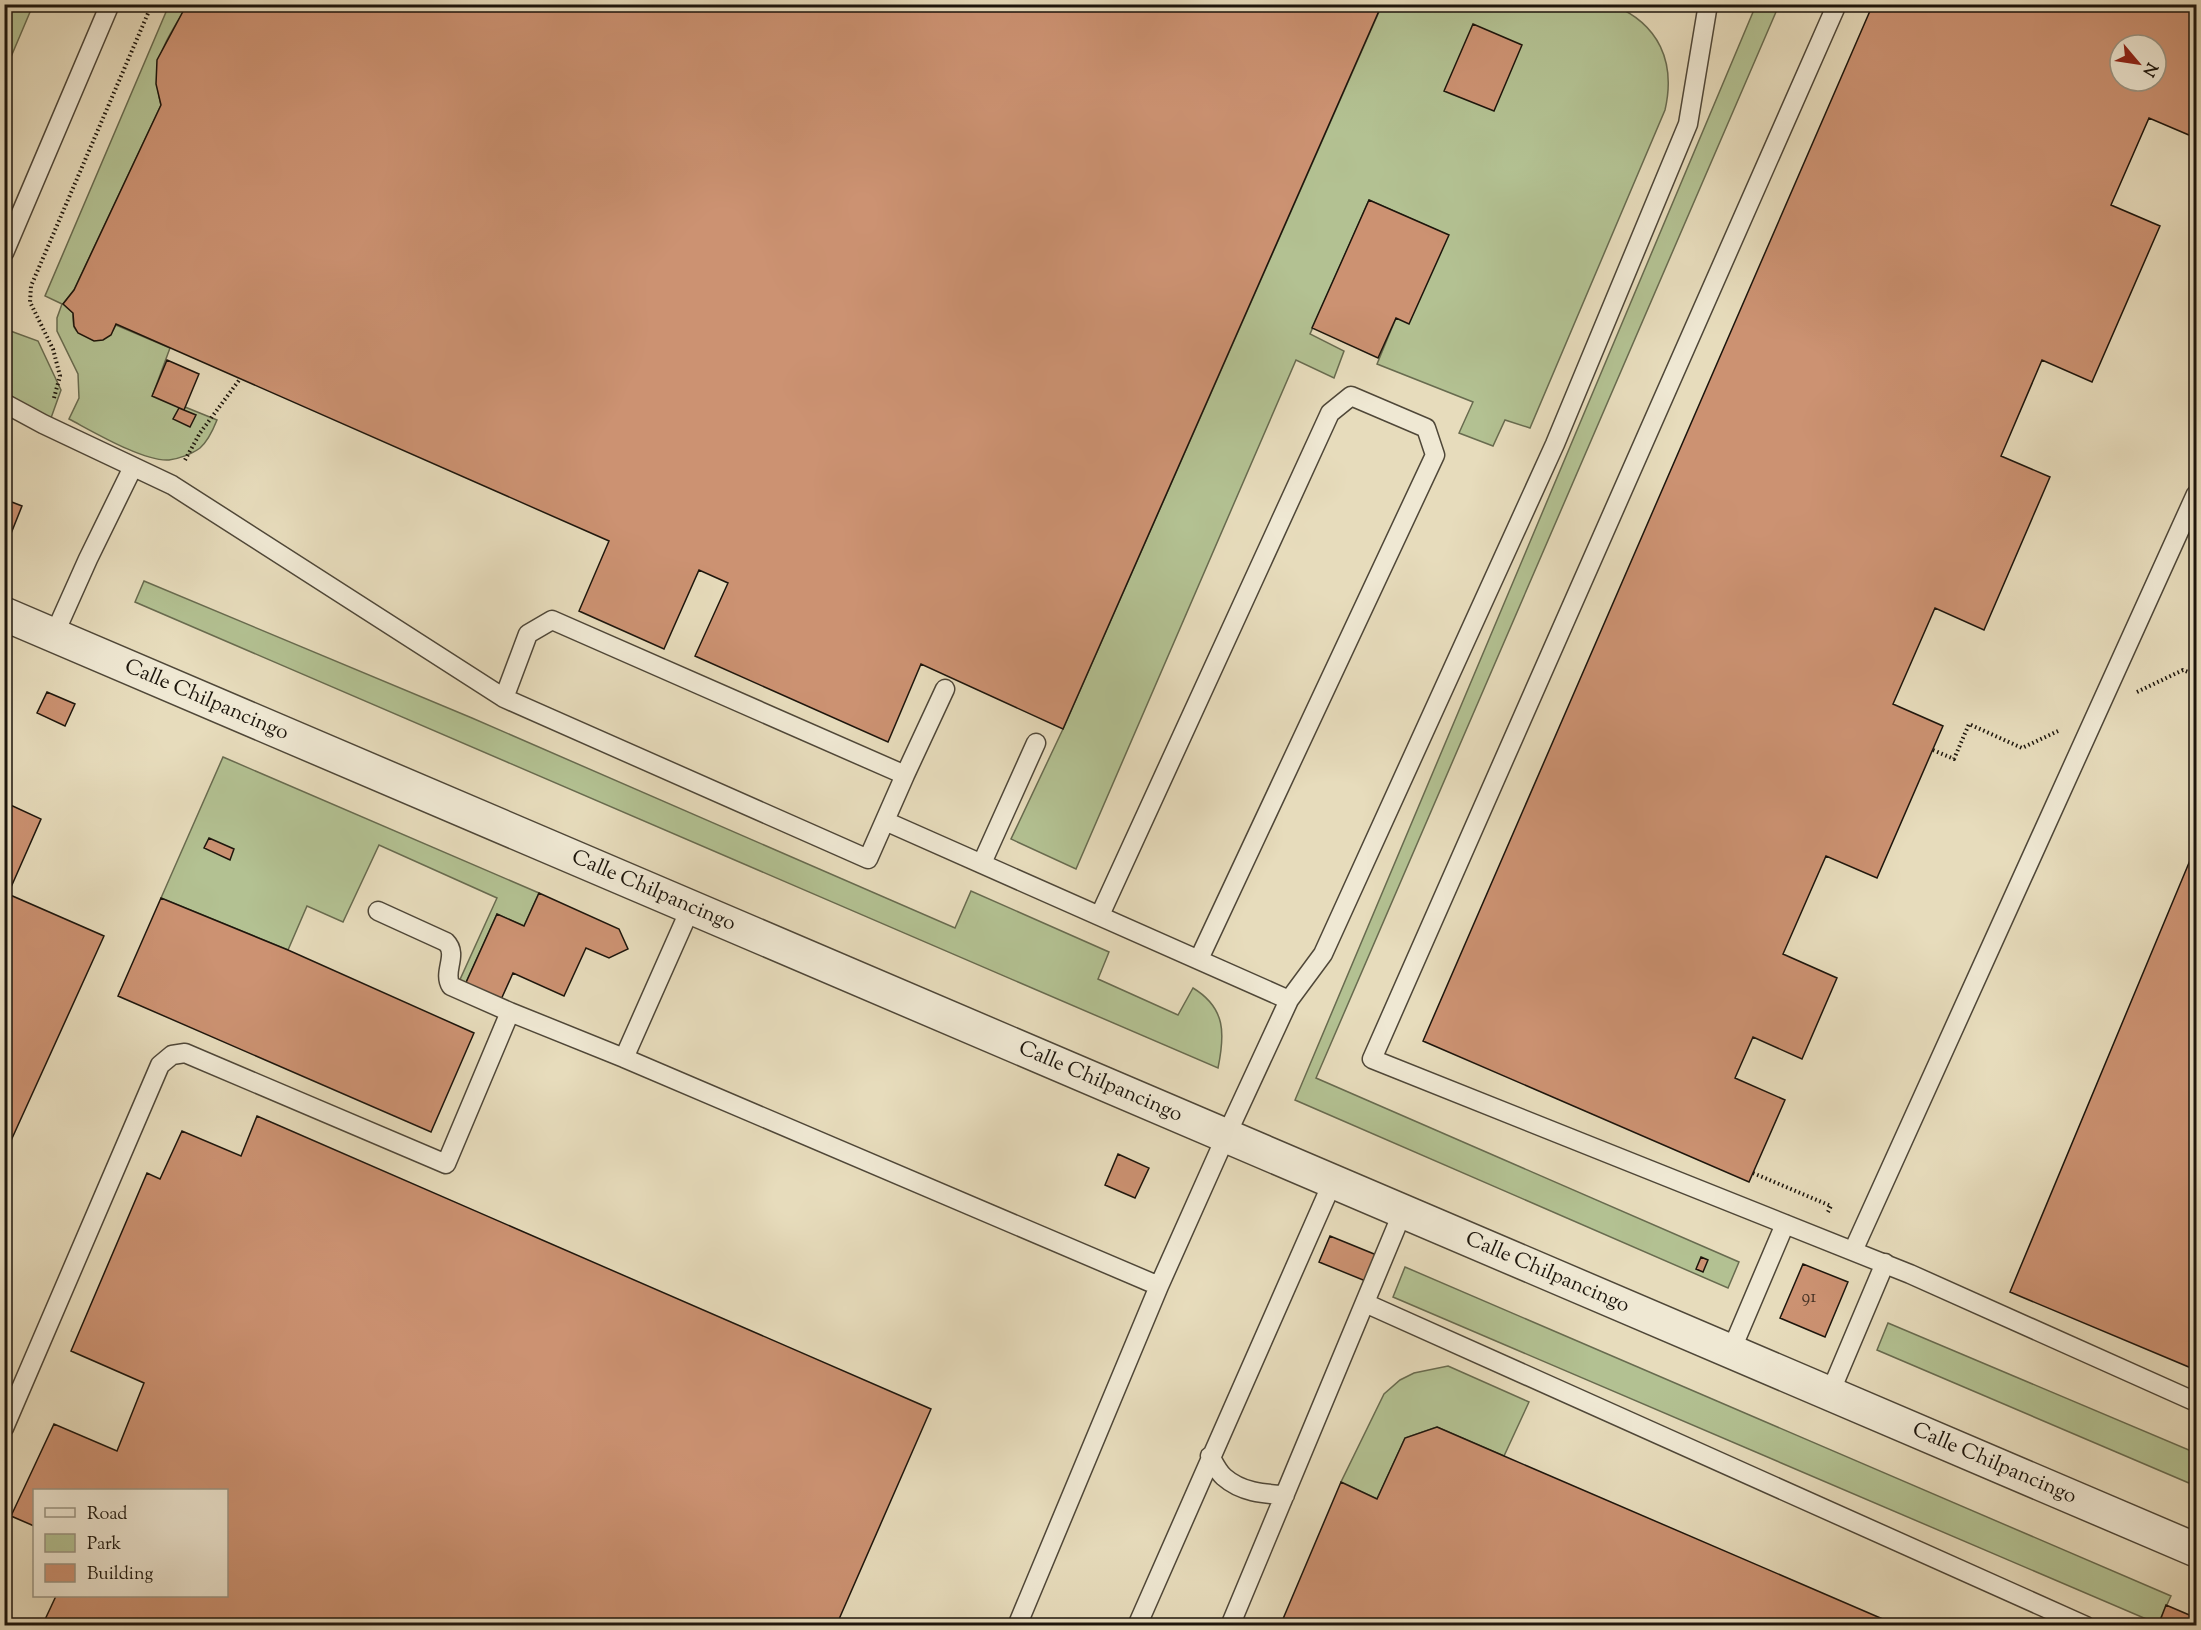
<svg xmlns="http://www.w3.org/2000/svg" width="2201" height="1630" font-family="'Sorts Mill Goudy',serif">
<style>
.green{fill:#b3c192;stroke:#686b4f;stroke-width:1.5}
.building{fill:#cc9272;stroke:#1c150c;stroke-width:1.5;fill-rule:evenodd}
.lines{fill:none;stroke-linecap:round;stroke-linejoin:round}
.service-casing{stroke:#4f4738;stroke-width:21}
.tertiary-casing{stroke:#4f4738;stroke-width:36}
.path{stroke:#1c150c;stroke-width:4;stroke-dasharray:1.5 3;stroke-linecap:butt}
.service{stroke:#efe8d3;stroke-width:18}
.tertiary{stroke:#efe8d3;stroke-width:33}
.labels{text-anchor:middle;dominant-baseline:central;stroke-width:4.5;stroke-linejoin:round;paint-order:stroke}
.number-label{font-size:18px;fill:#483426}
.street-label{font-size:21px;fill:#1c150c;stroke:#efe8d3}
</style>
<rect width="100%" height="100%" fill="#e7dcbc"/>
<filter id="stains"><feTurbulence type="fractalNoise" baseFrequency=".00333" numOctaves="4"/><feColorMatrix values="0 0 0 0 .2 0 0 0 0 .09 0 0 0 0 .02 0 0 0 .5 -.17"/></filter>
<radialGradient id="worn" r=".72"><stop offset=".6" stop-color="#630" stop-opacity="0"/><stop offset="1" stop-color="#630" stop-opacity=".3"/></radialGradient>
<path class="green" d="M5,4L33,5L5,71L4,5Z
M169,5H187C166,43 149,59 161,105L74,290L63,304L73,313C73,317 73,323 74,327C76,332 81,334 86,336C101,344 109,339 116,325L170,348L153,394L217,420C213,430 208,441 200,448C192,454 178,459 169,460C144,462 92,431 69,419L79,398L78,374L57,331V318L62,304L45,296Z
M1382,5H1613C1659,24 1676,62 1665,110L1530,428L1505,420L1493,446L1459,433L1473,402L1377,364L1396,318L1448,235L1369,200L1310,334L1344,351L1334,378L1296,360L1076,869L1011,839L1063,729Z
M1756,5H1779L1316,1078L1739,1262L1728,1288L1295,1100Z
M5,329L38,341L61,390L51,418L8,397L5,393Z
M144,581L472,718L955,928L971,891L1109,952L1098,979L1178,1015L1193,988C1226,1008 1225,1034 1218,1068L135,602Z
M223,757L539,893L524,926L497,914L464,987L458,984L497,898L379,845L343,922L307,906L288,950L161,898Z
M1405,1267L2171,1596L2158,1624L1393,1297Z
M1888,1323L2196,1453V1486L1877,1350Z
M1448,1366L1529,1402L1504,1456L1437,1427L1405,1438L1377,1499L1341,1482L1384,1394L1400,1380L1414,1373Z"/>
<path class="building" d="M187,4H1382L1063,729L921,664L888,742L695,656L728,583L699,570L664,649L579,611L609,541L116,324L111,335L103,340L94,341L78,333L74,326L73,313L63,304L74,290L161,105L156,84L157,60Z
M1873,4H2196V138L2149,118L2111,205L2160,226L2092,382L2042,360L2001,456L2050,477L1984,630L1935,608L1893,704L1943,726L1877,878L1826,856L1783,954L1837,978L1802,1059L1753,1037L1735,1078L1785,1100L1749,1182L1423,1041ZM2120,45H2156V81H2120Z
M1473,24L1522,45L1494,111L1444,91Z
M1369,200L1449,235L1409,324L1396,318L1378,358L1312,328Z
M167,360L199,374L184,410L152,396Z
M179,408L196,415L190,427L173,419Z
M4,499L22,506L6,546H4Z
M47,692L75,704L65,726L37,713Z
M4,802L41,819L8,894L104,936L4,1156Z
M209,838L234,849L230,860L204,848Z
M2196,846V1370L2010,1292Z
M539,893L619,929L628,949L609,958L586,948L564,996L513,973L499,1004L464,987L497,914L524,926Z
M161,898L288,950L474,1033L431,1132L118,996Z
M257,1116L931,1409L836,1626H42L56,1596H226V1490H34V1526L11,1516L54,1424L117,1451L144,1383L71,1351L147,1173L160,1179L182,1131L241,1156Z
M1118,1154L1149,1168L1135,1198L1105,1185Z
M1330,1236L1379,1256L1368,1282L1319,1262Z
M1701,1257L1708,1260L1703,1272L1696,1269Z
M1803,1264L1848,1282L1825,1337L1780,1318Z
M1437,1427L1504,1456L1899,1626H1280L1341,1482L1377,1499L1405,1438Z
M2166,1605L2194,1617L2190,1626H2158Z"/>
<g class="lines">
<g class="service-casing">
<path id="service" d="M1837,4L1372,1059L1910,1274L2196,1402
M4,253L110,4
M4,403L43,424L172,485L504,698L868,859L905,775L552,620L528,634L504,698
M54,635L88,559L133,467
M905,775L945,689
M885,821L1289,1000
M982,863L1036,743
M378,911L446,942C459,955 442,972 451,986L510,1012L624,1058L691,907
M1100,915L1330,413L1351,396L1426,428L1435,455L1199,959
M624,1058L1159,1286
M1853,1251L2196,494
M1365,1303L2086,1626
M1731,1351L1785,1224
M1830,1393L1885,1263
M4,1428L160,1065L172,1055L185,1053L446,1164L510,1012
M1210,1456C1214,1463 1218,1472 1224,1477C1241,1492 1263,1494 1285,1495
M1017,1626L1159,1286L1226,1136L1289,1000L1323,954L1555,444L1688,124L1708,4
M1137,1626L1333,1181
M1230,1626L1403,1211"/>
</g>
<g class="tertiary-casing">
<g id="tertiary">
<path id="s1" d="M4,614L2196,1550"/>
</g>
</g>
<path class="path" d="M54,398L60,376L53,349L30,302L31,286L152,4
M185,460L200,433L240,379
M2137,692L2183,670L2196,675
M1933,750L1954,759L1969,724L2022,748L2058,731
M1753,1173L1831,1206L1828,1212"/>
<use href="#service" class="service"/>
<use href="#tertiary" class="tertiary"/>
</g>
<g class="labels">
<g class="number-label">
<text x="1809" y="1298">91</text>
</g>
<g class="street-label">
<text stroke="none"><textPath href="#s1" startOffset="220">Calle Chilpancingo</textPath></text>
<text stroke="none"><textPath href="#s1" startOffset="706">Calle Chilpancingo</textPath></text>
<text stroke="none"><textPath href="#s1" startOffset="1192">Calle Chilpancingo</textPath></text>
<text stroke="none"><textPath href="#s1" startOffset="1678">Calle Chilpancingo</textPath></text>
<text stroke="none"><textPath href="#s1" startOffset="2164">Calle Chilpancingo</textPath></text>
</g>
</g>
<rect width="2201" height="1630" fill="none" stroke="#e7dcbc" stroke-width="24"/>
<rect x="6" y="6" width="2189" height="1618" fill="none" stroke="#1c150c" stroke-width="3"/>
<rect x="12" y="12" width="2177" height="1606" fill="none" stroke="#1c150c" stroke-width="1.5"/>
<rect x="33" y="1489" width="195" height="108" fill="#efe8d3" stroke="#9b9483" stroke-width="1.5"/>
<rect x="45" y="1508" width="30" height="9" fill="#efe8d3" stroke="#9b9483" stroke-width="1.5"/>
<text x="87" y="1519" font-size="18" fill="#1c150c">Road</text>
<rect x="45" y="1534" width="30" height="18" fill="#b3c192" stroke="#9b9483" stroke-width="1.5"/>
<text x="87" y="1549" font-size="18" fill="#1c150c">Park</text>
<rect x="45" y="1564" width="30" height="18" fill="#cc9272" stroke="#9b9483" stroke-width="1.5"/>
<text x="87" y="1579" font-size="18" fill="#1c150c">Building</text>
<g transform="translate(2138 63) rotate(119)"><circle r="28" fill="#efe8d3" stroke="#9b9483" stroke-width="1.5"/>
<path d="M0-4.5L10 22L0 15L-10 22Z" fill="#8f2418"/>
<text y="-9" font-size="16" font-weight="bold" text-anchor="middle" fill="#1c150c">N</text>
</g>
<rect width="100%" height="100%" filter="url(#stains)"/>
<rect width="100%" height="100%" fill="url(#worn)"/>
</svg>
